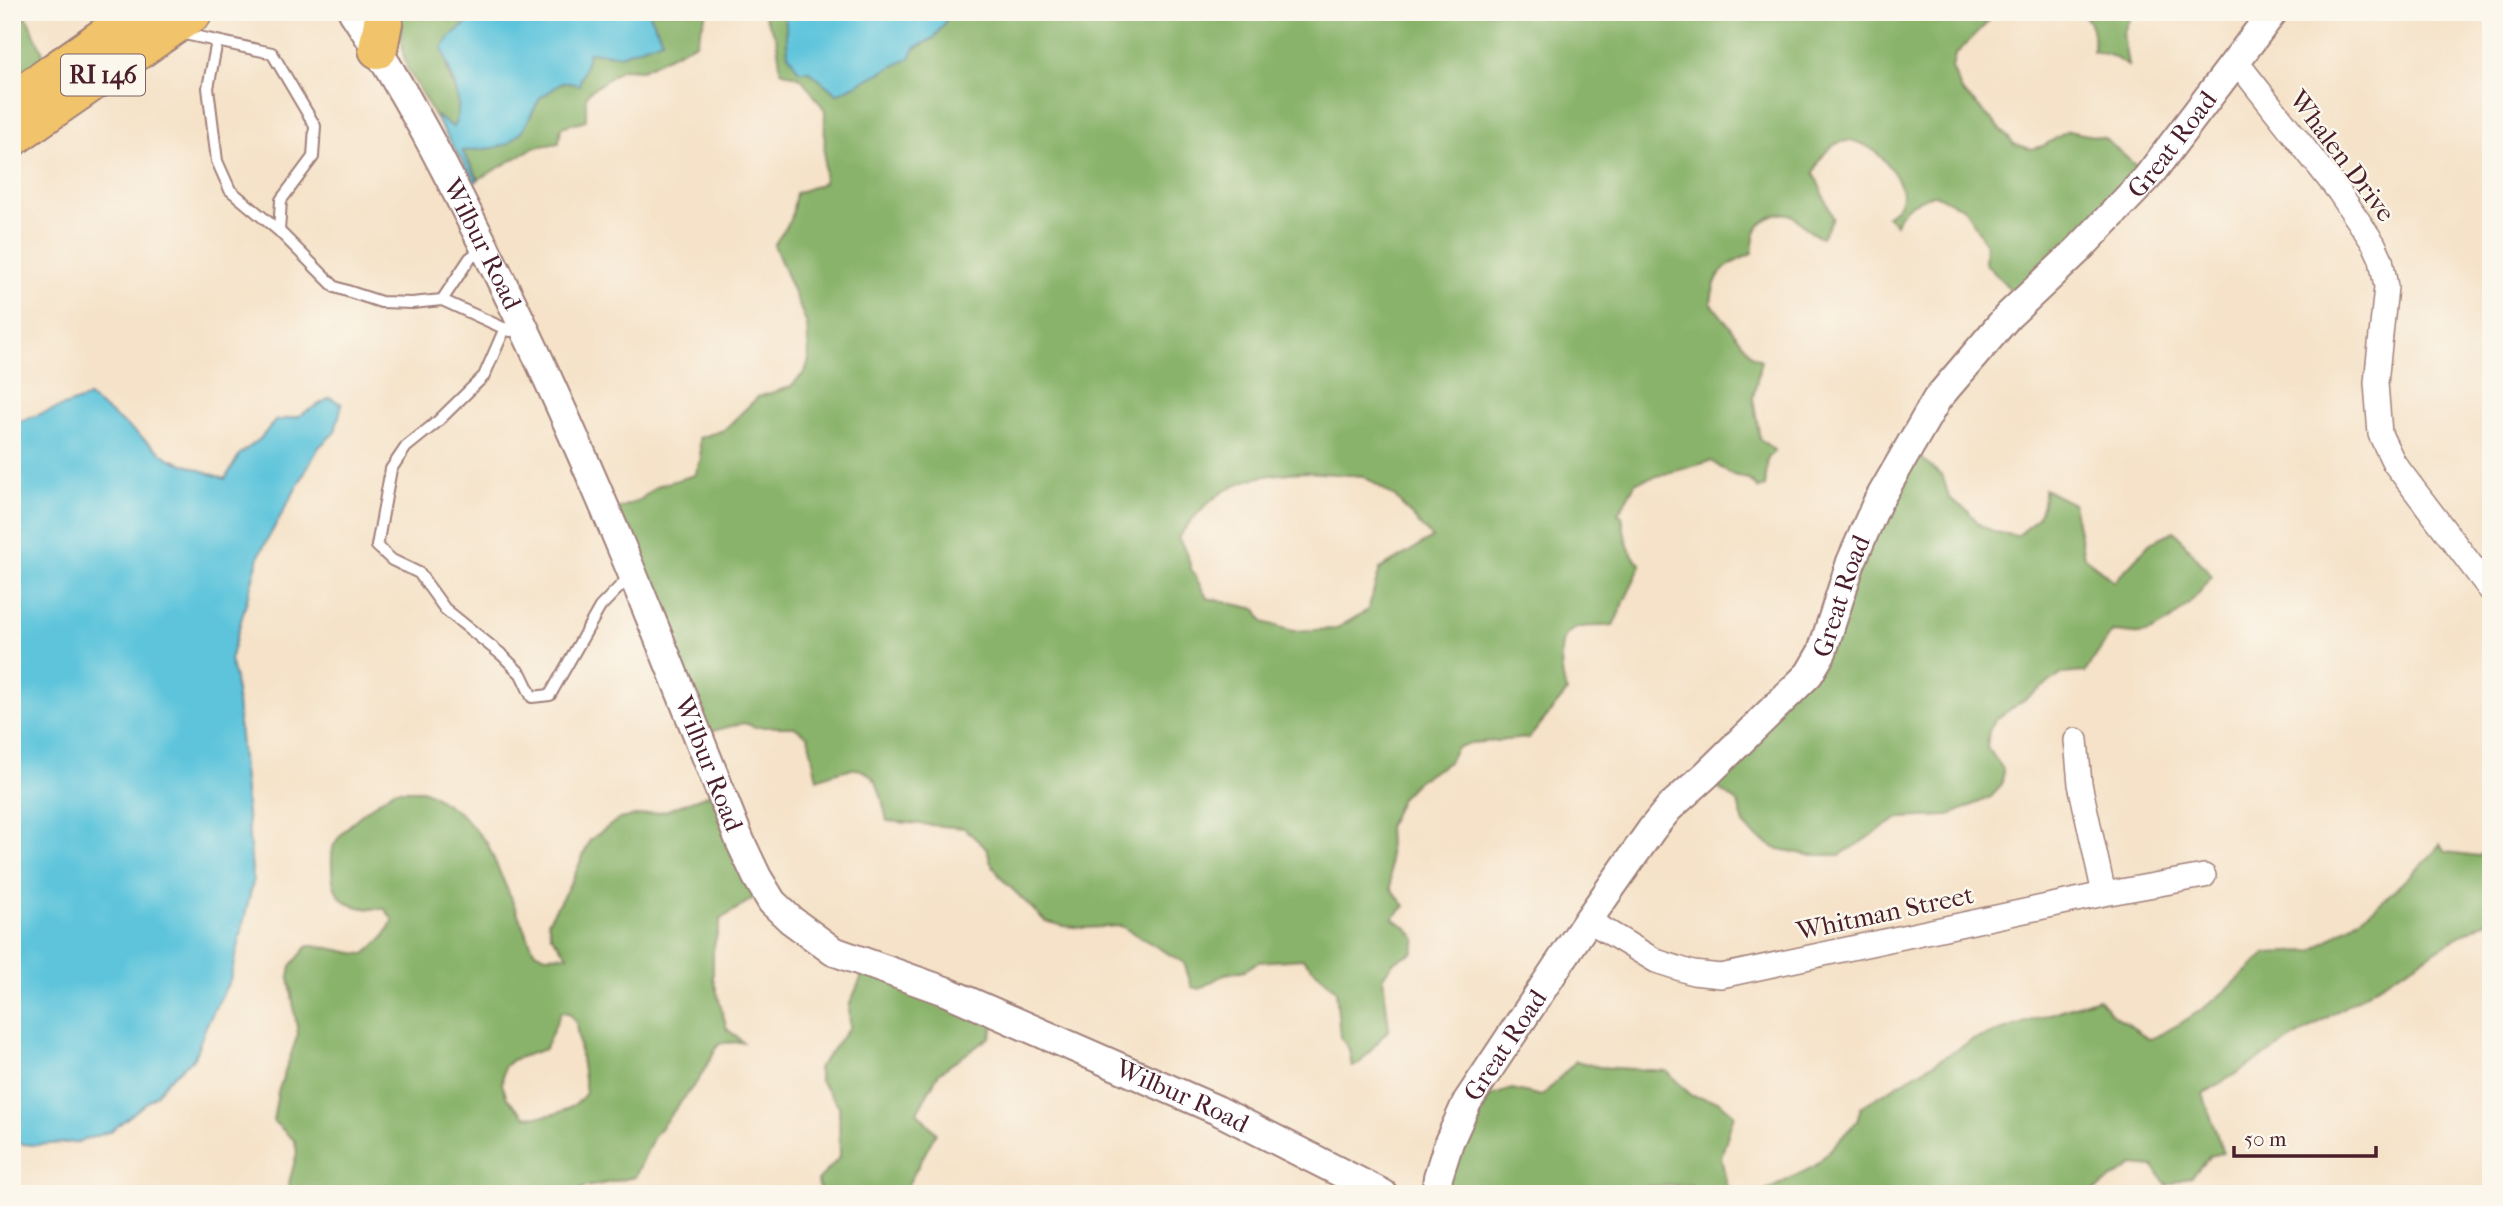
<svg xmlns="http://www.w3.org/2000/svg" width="2503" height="1206" font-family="'IM FELL French Canon',serif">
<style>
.forest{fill:#89b36b;stroke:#6a694b;stroke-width:2;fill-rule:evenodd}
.water{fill:#5dc4db;stroke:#547283;stroke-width:2}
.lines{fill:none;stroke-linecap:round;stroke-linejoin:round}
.service-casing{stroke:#a0807a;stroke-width:14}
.minor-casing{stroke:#a0807a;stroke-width:26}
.tertiary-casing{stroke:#a0807a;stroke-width:32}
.motorway-casing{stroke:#a0807a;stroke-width:42}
.service{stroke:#fff;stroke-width:10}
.minor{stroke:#fff;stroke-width:23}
.tertiary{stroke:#fff;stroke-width:28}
.motorway{stroke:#f1c36a;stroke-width:38}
.labels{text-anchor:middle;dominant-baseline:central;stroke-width:5;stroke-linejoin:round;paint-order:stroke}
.shield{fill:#fbf7ec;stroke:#7f6065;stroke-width:2}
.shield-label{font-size:24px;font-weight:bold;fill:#4a1f2b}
.street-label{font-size:26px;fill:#4a1f2b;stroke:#fbf7ec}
</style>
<rect width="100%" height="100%" fill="#fbf7ec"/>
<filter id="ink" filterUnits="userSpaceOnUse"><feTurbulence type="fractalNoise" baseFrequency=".0143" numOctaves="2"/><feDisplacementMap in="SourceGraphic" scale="14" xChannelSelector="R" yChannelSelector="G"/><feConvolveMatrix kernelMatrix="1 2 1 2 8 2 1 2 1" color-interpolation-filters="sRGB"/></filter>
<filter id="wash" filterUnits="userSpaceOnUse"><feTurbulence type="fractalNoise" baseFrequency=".00686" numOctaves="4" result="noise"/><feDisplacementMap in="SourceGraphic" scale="28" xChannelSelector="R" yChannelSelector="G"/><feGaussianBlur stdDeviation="1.57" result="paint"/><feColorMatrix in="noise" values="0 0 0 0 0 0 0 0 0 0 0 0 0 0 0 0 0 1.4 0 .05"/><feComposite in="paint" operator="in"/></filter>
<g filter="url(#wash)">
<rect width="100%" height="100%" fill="#f5e2c8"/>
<path class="forest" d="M12,12H24L52,72L12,102Z
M399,12H477L474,18L453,34C451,43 445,58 447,67C451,90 468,102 454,127L434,115L407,68L403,53Z
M649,12H707L696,43L642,70L622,69L589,92L586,97V120L561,127L559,143L535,147L479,179L462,151L493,148L523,130L540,98L563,82L579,85L589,52L620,55L662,40Z
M762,12H785L788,54L837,94L934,38L952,12H1920C1940,31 1948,17 1969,12L1988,22L1955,55L1952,68L1961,90L1996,124L2014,144L2030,149L2043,146L2068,131L2104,138L2143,172L2015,294L1985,263L1986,244L1965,209L1935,194C1917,202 1902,204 1896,224L1887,216C1894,210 1902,204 1902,194C1902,186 1896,176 1891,169C1866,134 1831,128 1814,173L1833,218L1822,237C1810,235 1804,224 1794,217C1782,208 1762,219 1756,231C1753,237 1753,248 1752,254C1724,265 1714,272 1711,303L1753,356L1761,360L1753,398L1760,439L1775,451L1768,457L1765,486L1759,489L1748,479L1730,474L1711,461L1636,482L1618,514L1622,516C1625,536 1626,551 1641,565L1613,626C1585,626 1559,622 1561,659C1562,671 1562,681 1567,692L1529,738L1471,743L1456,748L1449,762L1417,781L1401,798L1388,827L1391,889L1405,906L1393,918L1407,928L1416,939L1413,952L1393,962L1383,977L1389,1029L1359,1064L1352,1067L1349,1049L1340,1037L1336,990L1303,959L1258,962L1245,970L1225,974L1199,989L1192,987L1184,963L1121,926L1084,928L1063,926L1045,921L1001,878L990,861L987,849L964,828L887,821C882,801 880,770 854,769C843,768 827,776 817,779L808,736L794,727H755L744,723L700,734L608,513L640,500L657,486L695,475L701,459L699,438L724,430L758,397L790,387L805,372L809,360L807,324L774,245L791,220L796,193L824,183L825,110L801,78L781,71L776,37ZM1306,472L1363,476L1395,497L1432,538L1380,569L1368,610L1335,629L1293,631L1263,622L1256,609L1207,598L1191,569L1187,553L1178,538C1214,487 1244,474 1306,472Z
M2080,12H2109L2130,17L2123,34L2128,66L2112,56L2093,51C2094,34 2094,23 2080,12Z
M1905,444L1943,477L1949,498L1968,511L1980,525L1995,532L2017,536C2035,523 2045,513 2044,489L2073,504L2084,556L2114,582L2152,541L2174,531L2212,576C2198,596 2167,631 2140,634C2131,635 2121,632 2112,632L2085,672L2062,674L1996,719L1989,731L1987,747L2003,769L2002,785L1991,797L1948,816L1899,818L1840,855H1808L1775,848L1755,836L1744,824L1738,803L1710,782L1811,660Z
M394,790H422L431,794L461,814L487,843L534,951L546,956L568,955L551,935L548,922L572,881L590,840L619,819L665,811L715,792L763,892L721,919L713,950V978L727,1029L743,1042L719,1043L699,1079L654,1136L635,1177L582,1188L576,1194H286L297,1153L295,1141L273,1121L278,1092L298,1034L289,977L291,966L308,946C329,945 345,954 365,954L384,937L393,920L385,909C353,910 331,904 332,866C332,860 331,851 334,845C348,821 373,806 394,790ZM561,1012L569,1013L576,1023L586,1093C572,1112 548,1118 525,1116L507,1098L502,1084L504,1067L512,1060L545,1049Z
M2440,844L2446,852L2479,856L2491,847V919L2461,935L2203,1094L2223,1153L2210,1156L2192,1176L2167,1185L2153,1167L2133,1165L2089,1194H1760L1815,1166L1857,1121L1861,1107L1973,1040L2098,998L2111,1013L2150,1039C2195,1020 2233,986 2266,953L2312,951L2375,908L2427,860Z
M864,971L997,1017L990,1037L939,1073L917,1112L936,1133L905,1190V1194H820L818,1180L840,1157L839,1106L820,1081L818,1068L850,1027L849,1006Z
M1576,1061L1599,1067L1666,1071L1692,1096L1718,1101L1734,1114L1721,1157L1727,1186L1738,1194H1698L1690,1185L1648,1186L1636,1194H1439L1490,1096L1512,1089L1542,1096Z"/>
<path class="water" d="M477,12H649L662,40L620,55L589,52L579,85L563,82L540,98L523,130L508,144L493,148L462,151L478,180L475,182L434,115L453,127C468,103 448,72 442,47L453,34L474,18Z
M785,12H952L934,38L915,48L910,58L837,94L809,71H799L788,54Z
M89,397L170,459L225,479L240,454L260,439L275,421L297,417L330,398L342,404L335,432L319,447L260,553L230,660L235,679L253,882L230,980L206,1026L194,1058L168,1080L156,1095L111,1131L78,1142L34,1145L12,1143V424Z"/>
</g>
<g filter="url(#ink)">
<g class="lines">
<g class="service-casing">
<path id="service" d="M180,33L272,53L315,126L313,157L281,200L279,231L335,287L381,302L412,303L442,300L510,331
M217,41L208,88L217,161L230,190L279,231
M442,300L470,258L484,248
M505,328L484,376L437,422L406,447L391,469L377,546L392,560L419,573L445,609L502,655L521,674L532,697L550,695L600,607L631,575"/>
</g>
<g class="minor-casing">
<path id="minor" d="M2236,61L2339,192L2374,244L2381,259L2386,287L2376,383L2380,434L2394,463L2491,591
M2076,740L2080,784L2104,894
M1588,920L1656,961L1693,973L1721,976L2104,894L2204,876"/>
</g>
<g class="tertiary-casing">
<g id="tertiary">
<path id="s1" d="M353,12C406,91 445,168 487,252C583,443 661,642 740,841L757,877L772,902L791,920L833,951L945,991L1217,1110L1383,1194"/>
<path id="s2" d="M1436,1194L1438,1177L1449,1142L1467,1102L1588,920L1652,829L1669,808L1706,775L1809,674L1822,652L1851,562L1877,503L1937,399L2008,316L2078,250L2147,178L2273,12"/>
</g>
</g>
<g class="motorway-casing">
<path id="motorway" d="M378,49L385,12
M12,102L140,12
M12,137L193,12"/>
</g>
<use href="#service" class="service"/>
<use href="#minor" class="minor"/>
<use href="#tertiary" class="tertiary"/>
<use href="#motorway" class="motorway"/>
</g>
</g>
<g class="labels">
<rect class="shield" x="61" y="54.5" width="84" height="41" rx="5"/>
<g class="shield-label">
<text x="103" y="75">RI 146</text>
</g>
<g class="street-label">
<text stroke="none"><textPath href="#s2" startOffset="1300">Great Road</textPath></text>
<text transform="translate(2342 156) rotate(53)">Whalen Drive</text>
<text stroke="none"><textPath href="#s1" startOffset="266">Wilbur Road</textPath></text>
<text stroke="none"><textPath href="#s2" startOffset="733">Great Road</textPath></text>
<text stroke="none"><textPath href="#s1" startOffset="833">Wilbur Road</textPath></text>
<text transform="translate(1885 913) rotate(-12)">Whitman Street</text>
<text stroke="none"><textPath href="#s2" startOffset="166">Great Road</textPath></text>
<text stroke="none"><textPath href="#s1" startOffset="1442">Wilbur Road</textPath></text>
</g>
</g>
<rect width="2503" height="1206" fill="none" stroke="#fbf7ec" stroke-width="42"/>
<path d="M2234 1146v10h142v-10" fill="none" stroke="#4a1f2b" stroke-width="3.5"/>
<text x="2244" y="1146" font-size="21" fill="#4a1f2b" stroke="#fbf7ec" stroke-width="5" paint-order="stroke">50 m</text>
</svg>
